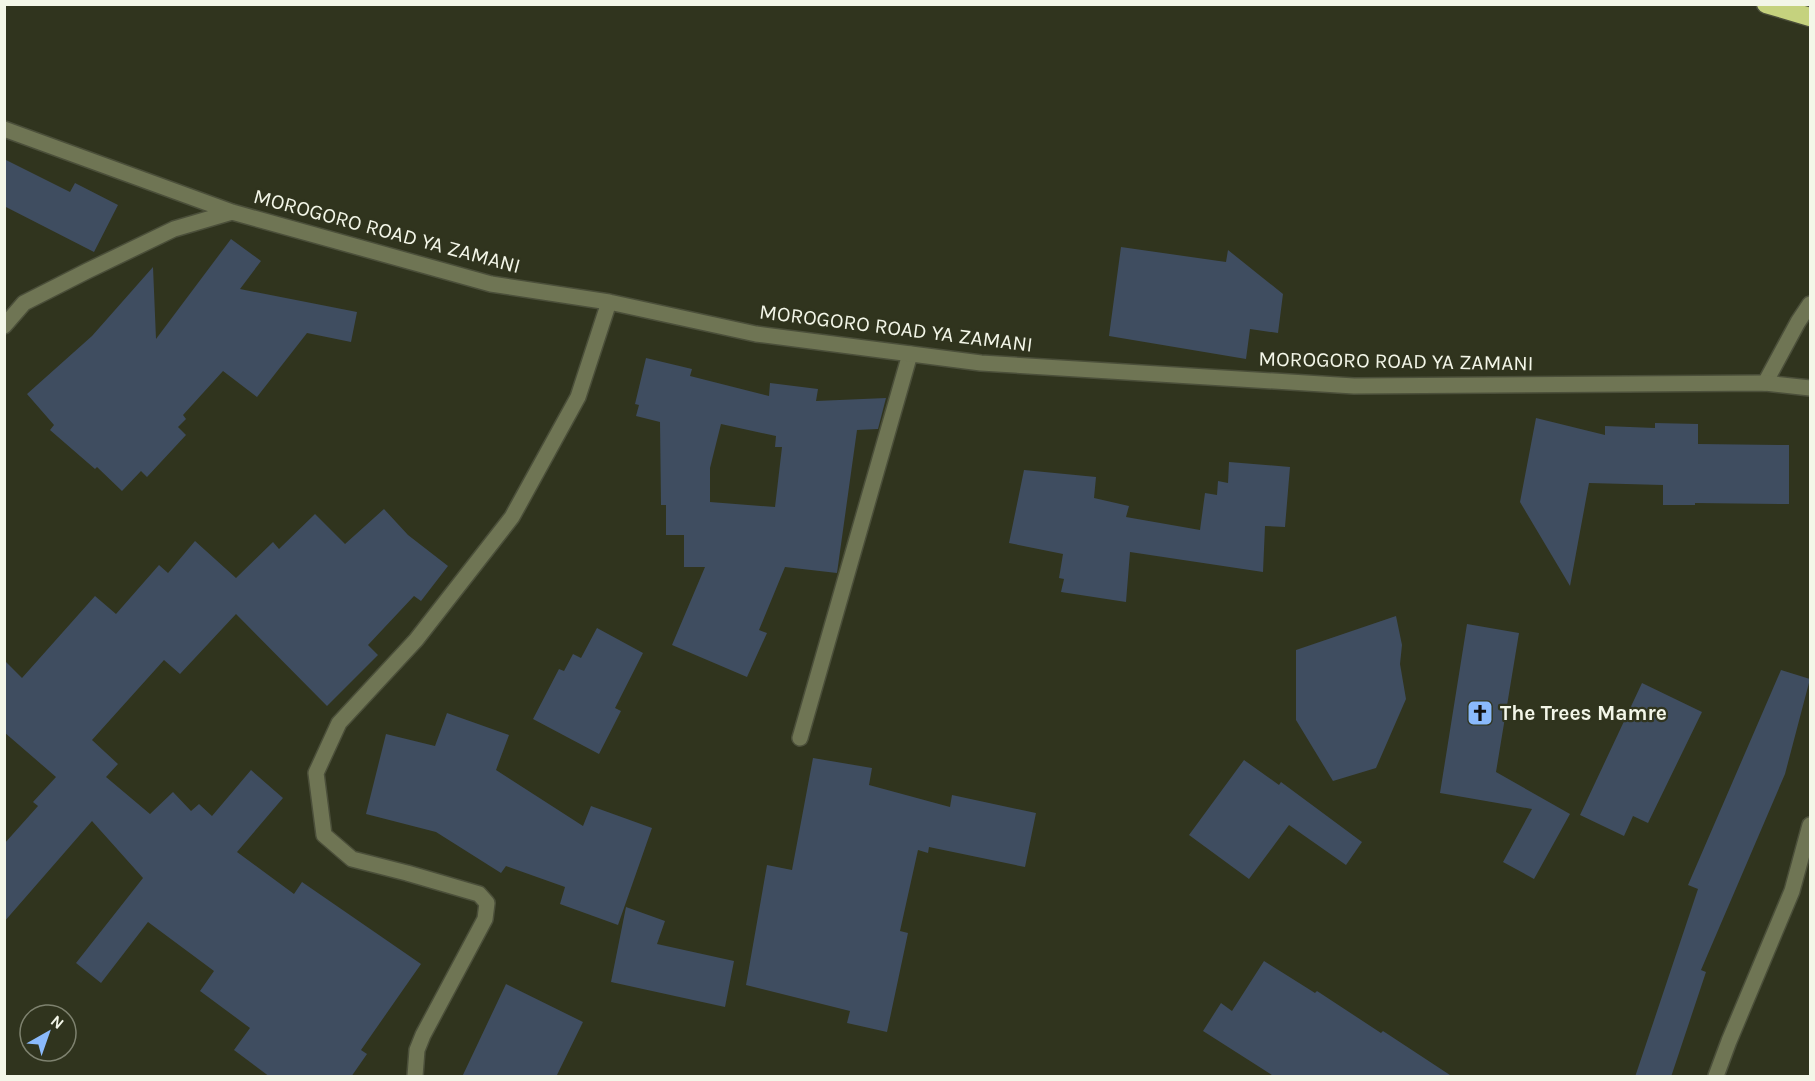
<svg xmlns="http://www.w3.org/2000/svg" width="1815" height="1081" font-family="Karla,sans-serif">
<style>
.building{fill:#3f4d60;fill-rule:evenodd}
.lines{fill:none;stroke-linecap:round;stroke-linejoin:round}
.lane-casing{stroke:#4b4f3a;stroke-width:18}
.street-casing{stroke:#4b4f3a;stroke-width:18}
.highway-casing{stroke:#4b4f3a;stroke-width:21}
.lane{stroke:#6f7554;stroke-width:15}
.street{stroke:#6f7554;stroke-width:15}
.highway{stroke:#c5d27e;stroke-width:18}
.labels{text-anchor:middle;dominant-baseline:central;stroke-width:4.5;stroke-linejoin:round;paint-order:stroke}
.street-label{font-size:21px;fill:#f3f6e8;stroke:#30341e}
.poi-label{font-size:21px;font-weight:bold;fill:#f3f6e8;stroke:#30341e;text-anchor:start}
</style>
<rect width="100%" height="100%" fill="#30341e"/>
<path class="building" d="M4,159L70,192L75,183L118,205L94,252L4,206Z
M231,239L261,261L240,289L357,312L351,342L307,333L257,397L223,371L183,415L186,419L178,427L186,435L147,477L141,471L122,491L97,467L95,469L50,430L54,425L27,394L92,336L153,267L156,339Z
M1121,247L1226,262L1228,250L1283,294L1278,333L1250,329L1246,359L1109,336Z
M646,358L692,369L690,376L769,396L770,383L818,389L816,401L886,398L878,429L857,430L837,573L785,567L759,630L767,633L747,677L672,645L705,567H684V535H666V505H661L660,422L636,416L639,405L635,404ZM721,424L776,436L775,447H782L775,507L710,502V468Z
M1536,418L1605,435V426L1655,428V423L1698,424V444L1789,445V504L1695,503V505H1663V485L1589,483L1570,586L1520,502Z
M1229,462L1290,467L1285,527L1265,526L1263,572L1130,552L1126,602L1061,592L1064,579L1059,578L1063,554L1009,543L1024,470L1096,477L1094,498L1129,506L1126,517L1200,530L1205,493L1217,495L1218,481L1228,483Z
M384,509L408,535L448,566L421,601L414,596L368,645L378,655L327,706L236,614L180,674L164,660L92,740L118,764L106,777L150,814L173,792L191,811L199,804L212,816L251,770L283,798L237,852L294,894L302,882L421,964L361,1050L367,1054L351,1077H270L234,1050L250,1028L200,991L214,971L148,922L101,983L76,963L143,878L92,821L4,922V844L38,806L33,802L56,777L4,732V660L22,678L95,596L116,614L159,565L168,573L195,541L236,578L273,542L279,549L315,514L345,544Z
M1396,616L1402,645L1400,664L1406,699L1376,768L1333,781L1296,720V650Z
M1467,624L1519,633L1496,772L1570,814L1534,879L1503,862L1532,809L1440,793Z
M597,628L643,653L615,708L621,711L599,754L533,719L559,669L564,671L573,654L581,658Z
M1781,670L1810,679L1785,774L1701,970L1706,972L1671,1077H1635L1698,889L1688,885Z
M1642,683L1702,712L1648,823L1633,816L1624,836L1580,815Z
M447,713L509,735L496,770L583,826L591,806L652,828L618,925L560,904L565,887L506,866L501,873L436,832L366,814L386,734L435,746Z
M813,758L872,768L869,785L950,807L952,795L1036,813L1025,867L929,847L928,853L918,850L900,931L908,933L887,1032L847,1023L850,1011L746,985L767,865L792,870Z
M1244,760L1279,785L1281,782L1362,842L1346,865L1289,825L1249,879L1189,835Z
M626,907L665,921L657,944L734,961L725,1007L611,982Z
M1264,961L1315,993L1317,991L1381,1033L1383,1031L1453,1077H1275L1203,1031L1221,1003L1232,1011Z
M506,984L583,1022L556,1077H462Z"/>
<g class="lines">
<g class="lane-casing">
<path id="lane" d="M1765,383L1798,322L1810,304
M800,738L910,354"/>
</g>
<g class="street-casing">
<path id="street" d="M4,129L232,212L491,284L609,302L756,334L981,363L1354,386L1765,383L1810,388
M4,326L24,303L87,271L174,229L232,212
M415,1076L417,1050L423,1035L485,919L487,903L479,894L407,873L352,859L324,835L316,773L339,723L416,640L512,517L578,397L609,302
M1716,1076L1729,1041L1792,891L1810,825"/>
</g>
<g class="highway-casing">
<path id="highway" d="M1766,4L1810,17"/>
</g>
<use href="#lane" class="lane"/>
<use href="#street" class="street"/>
<use href="#highway" class="highway"/>
</g>
<defs>
<g id="church-square" transform="scale(1.35)"><rect x="-9" y="-9" width="18" height="18" rx="4" fill="#8abafc" stroke="#30341e"/><path d="M-1.2-6h2.4v3.5h3.3v2.4h-3.3V6h-2.4V-.1h-3.3v-2.4h3.3Z" fill="#111"/></g>
</defs>
<g fill-rule="evenodd">
<use href="#church-square" x="1480" y="713"/>
</g>
<g class="labels">
<g class="street-label">
<text transform="translate(387 231) rotate(15)">MOROGORO ROAD YA ZAMANI</text>
<text transform="translate(896 328) rotate(7)">MOROGORO ROAD YA ZAMANI</text>
<text transform="translate(1396 361) rotate(1)">MOROGORO ROAD YA ZAMANI</text>
</g>
<g class="poi-label">
<text x="1500" y="713">The Trees Mamre</text>
</g>
</g>
<rect width="1815" height="1081" fill="none" stroke="#f3f6e8" stroke-width="12"/>
<g transform="translate(48 1033) rotate(40)"><circle r="28" fill="#30341e" stroke="#7e826f" stroke-width="1.5"/>
<path d="M0-4.5L10 22L0 15L-10 22Z" fill="#8abafc"/>
<text y="-9" font-size="16" font-weight="bold" text-anchor="middle" fill="#f3f6e8">N</text>
</g>
</svg>
